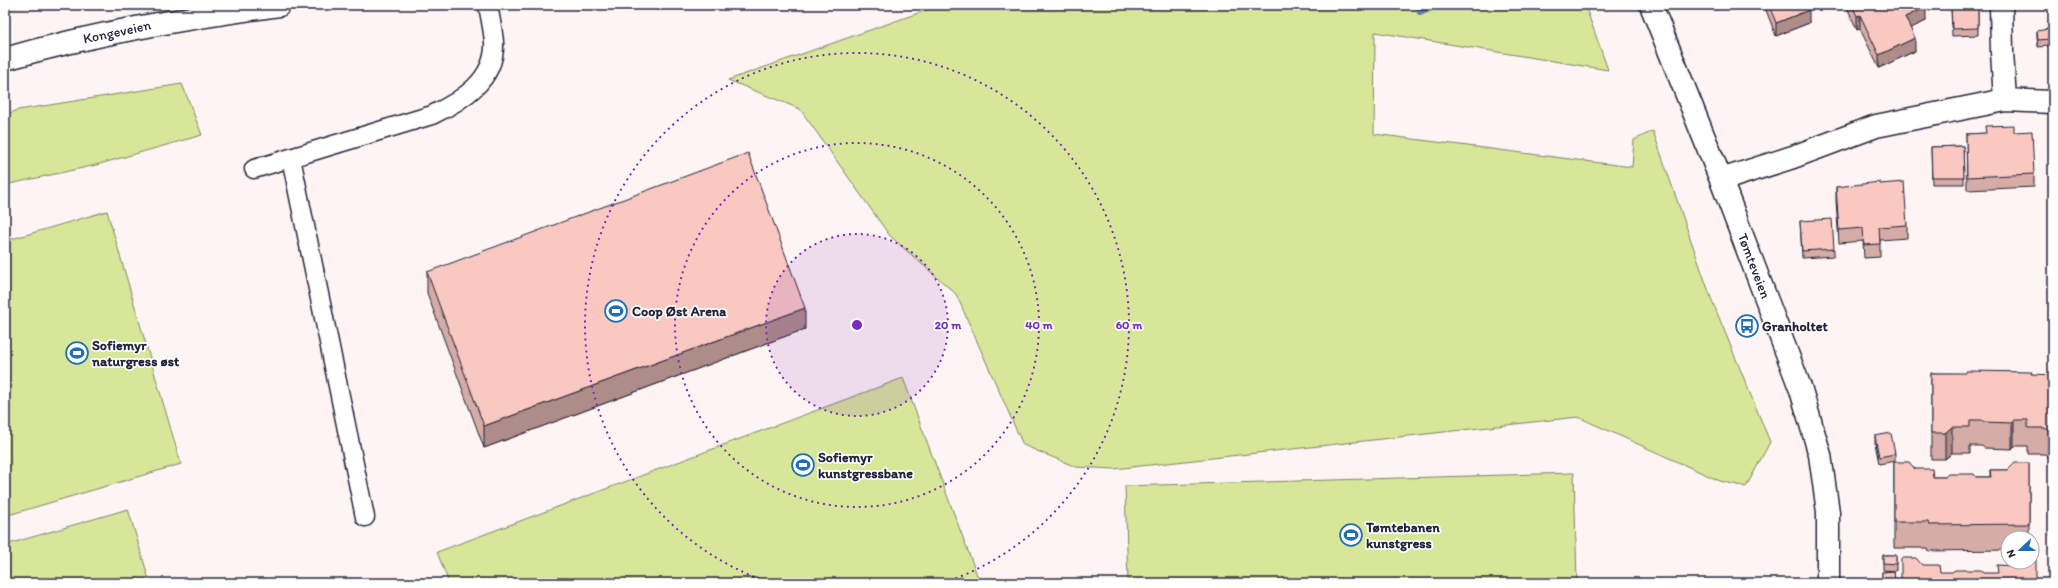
<svg xmlns="http://www.w3.org/2000/svg" width="2058" height="588" font-family="Itim,sans-serif">
<style>
.built{fill:#fce7e4}
.green{fill:#d8e699;stroke:#7d846a}
.lines{fill:none;stroke-linecap:round;stroke-linejoin:round}
.stream{stroke:#5f80a1;stroke-width:9}
.lane-casing{stroke:#22223b;stroke-width:21}
.street-casing{stroke:#22223b;stroke-width:25}
.secondary-casing{stroke:#22223b;stroke-width:25}
.lane{stroke:#fff;stroke-width:18}
.street{stroke:#fff;stroke-width:22}
.secondary{stroke:#fff;stroke-width:22}
.wall{fill:#d5aca6;stroke:#22223b}
.shaded-wall{fill:#ae8c87;stroke:#22223b}
.building{fill:#f8c8c1;stroke:#22223b}
.ring{fill:none;stroke:#7b2cbf;stroke-width:2;stroke-dasharray:2 4}
.labels{text-anchor:middle;dominant-baseline:central;stroke-width:3.5;stroke-linejoin:round;paint-order:stroke}
.street-label{font-size:14px;fill:#22223b;stroke:#fff}
.poi-label{font-size:14px;font-weight:bold;fill:#22223b;stroke:#fff;text-anchor:start}
.centre{fill:#7b2cbf;stroke:#fff;stroke-width:2}
.ring-label{font-size:12px;text-anchor:middle;font-weight:bold;fill:#7b2cbf;stroke:#fff;stroke-width:3.5;stroke-linejoin:round;paint-order:stroke}
</style>
<rect width="100%" height="100%" fill="#fef4f3"/>
<filter id="ink" filterUnits="userSpaceOnUse"><feTurbulence type="fractalNoise" baseFrequency=".025" numOctaves="2"/><feDisplacementMap in="SourceGraphic" scale="8" xChannelSelector="R" yChannelSelector="G"/><feConvolveMatrix kernelMatrix="1 2 1 2 8 2 1 2 1" color-interpolation-filters="sRGB"/></filter>
<g filter="url(#ink)">
<path class="built" d="M5,5H38L5,13Z"/>
<path class="green" d="M941,5H1585L1608,70L1375,32L1374,134L1632,167L1634,140L1653,131L1711,298L1770,442L1746,487L1720,481L1578,417L1114,469L1076,467L1023,445L956,294L890,236L800,109L728,80Z
M182,84L202,135L96,165L5,185V115L18,110Z
M107,211L181,464L5,516V241Z
M903,378L980,583H449L437,552Z
M1574,473L1577,583H1128L1125,486Z
M128,509L150,583H5V545Z"/>
<g class="lines">
<path class="stream" d="M1421,11L1434,5"/>
<g class="lane-casing">
<path id="lane" d="M291,158L365,517
M254,169L432,115C461,101 496,80 494,42C493,30 490,17 488,5"/>
</g>
<g class="street-casing">
<path id="street" d="M1651,5L1721,180L1801,390L1820,455L1828,512V583
M2001,5L2002,52L2005,100
M1721,180L1793,157L1876,126L2005,100L2053,102"/>
</g>
<g class="secondary-casing">
<path id="secondary" d="M5,59C95,33 186,18 279,5"/>
</g>
<use href="#lane" class="lane"/>
<use href="#street" class="street"/>
<use href="#secondary" class="secondary"/>
</g>
<path class="wall" d="M1764,5H1807L1809,23L1776,36Z
M1846,5H1924L1926,21L1910,28L1915,51L1879,68L1860,29L1857,30Z
M1951,5H1978V35L1952,36Z
M2037,31L2050,39V46L2038,47L2037,38Z
M2014,132L2034,174V187L1967,190L1966,134Z
M1963,146L1964,184H1932L1931,147Z
M1880,184L1907,225V238L1880,240V257L1864,258L1863,241L1839,243L1836,201V187Z
M1800,221L1834,249V256L1802,258Z
M427,272L805,329L484,448L427,293Z
M1931,373L2053,375V460H2051L2045,454H2028V446H2014L2012,449L1984,448L1982,446H1970V453H1952L1945,459H1931Z
M1875,436L1895,454V461L1879,464L1875,443Z
M1894,462L1915,469L1933,477H1990V470H2008L2029,463V538H2008V550L1929,551L1928,548H1894Z
M2052,473H2053V503L2052,502Z
M2053,510V539L2051,537V524Z
M1883,555H1896V571L1883,570Z
M1894,571L1895,583H1882V572Z"/>
<path class="shaded-wall" d="M1715,5H1727L1715,10Z
M1926,7V21L1905,31V17Z
M1809,10V23L1776,36V23Z
M1860,15V29L1857,30V16Z
M1915,38V51L1879,68V55Z
M805,308V329L484,448V426Z
M2014,420V446L2012,449V423Z
M1952,427V453L1945,459V433Z"/>
<path class="building" d="M1769,5H1807L1809,10L1776,23Z
M1852,5H1924L1926,7L1905,17L1915,38L1879,55L1860,15L1857,16Z
M1951,5H1978V28L1952,29Z
M2048,29L2050,39L2038,40L2037,31Z
M2014,125V132L2032,131L2034,174L1967,177L1966,134L1986,133L1985,126Z
M1963,146L1964,177H1932L1931,147Z
M748,153L805,308L484,426L427,272Z
M1880,182V184L1904,182L1907,225L1879,227L1880,244L1864,245L1863,228L1839,230L1836,187Z
M1832,219L1834,249L1802,251L1800,221Z
M1966,371L2032,372L2031,374L2053,375V434H2051L2045,428H2028V420H2014L2012,423L1984,422L1982,420H1970V427H1952L1945,433H1931V373H1966Z
M1891,433L1895,454L1879,457L1875,436Z
M1894,462H1909L1915,469H1932L1933,477H1945L1948,474H1974L1976,477H1991L1990,470H2008L2015,463H2029V524L1929,525L1928,522H1894Z
M2052,473H2053V490L2052,488Z
M2052,510H2053V526L2051,524Z
M1883,555H1896V564L1883,563Z
M1901,558H1916L1922,565H1939L1940,572H1952L1955,570H1981L1983,573H1998L1997,565L2015,566L2019,562H2032V559H2036V583H1901Z
M1894,571L1895,581L1882,582V572Z"/>
</g>
<circle cx="857" cy="325" r="91" fill="#7b2cbf" fill-opacity=".12"/>
<g class="ring">
<circle cx="857" cy="325" r="91"/>
<circle cx="857" cy="325" r="182"/>
<path d="M771 583A272 272 0 1 1 943 583"/>
</g>
<defs>
<g id="stadium-ring" transform="scale(1.15)"><circle r="9.5" fill="#fff" stroke="#1f6fb2" stroke-width="1.5"/><path d="M0-5a6.5 5 0 1 0 0 10a6.5 5 0 1 0 0-10ZM-3.5-1.8h7v3.6h-7Z" fill="#1f6fb2"/></g>
<g id="bus-ring" transform="scale(1.15)"><circle r="9.5" fill="#fff" stroke="#1f6fb2" stroke-width="1.5"/><path d="M-5-6H5V4H4V6H2V4H-2V6H-4V4H-5ZM-3.5-4V0h7V-4ZM-3.5 1.2v1.5H-2V1.2ZM2 1.2v1.5H3.5V1.2Z" fill="#1f6fb2"/></g>
</defs>
<g fill-rule="evenodd">
<use href="#stadium-ring" x="616" y="311"/>
<use href="#bus-ring" x="1747" y="326"/>
<use href="#stadium-ring" x="77" y="353"/>
<use href="#stadium-ring" x="803" y="465"/>
<use href="#stadium-ring" x="1351" y="535"/>
</g>
<g class="labels">
<g class="street-label">
<text transform="translate(117 32) rotate(-12)">Kongeveien</text>
<text transform="translate(1754 266) rotate(69)">Tømteveien</text>
</g>
<g class="poi-label">
<text x="632" y="311">Coop Øst Arena</text>
<text x="1762" y="326">Granholtet</text>
<text x="92" y="345">Sofiemyr<tspan x="92" dy="16">naturgress øst</tspan></text>
<text x="818" y="457">Sofiemyr<tspan x="818" dy="16">kunstgressbane</tspan></text>
<text x="1366" y="527">Tømtebanen<tspan x="1366" dy="16">kunstgress</tspan></text>
</g>
</g>
<circle cx="857" cy="325" r="6" class="centre"/>
<g class="ring-label">
<text x="948" y="329">20 m</text>
<text x="1039" y="329">40 m</text>
<text x="1129" y="329">60 m</text>
</g>
<rect width="2058" height="588" fill="none" stroke="#fff" stroke-width="20"/>
<rect x="10" y="10" width="2038" height="568" fill="none" stroke="#22223b" stroke-width="1.5" filter="url(#ink)"/>
<g transform="translate(2020 550) rotate(248)"><circle r="19" fill="#ffffff" stroke="#a7a7b1"/>
<path d="M0-3L7 15L0 10L-7 15Z" fill="#1f6fb2"/>
<text y="-6" font-size="11" font-weight="bold" text-anchor="middle" fill="#22223b">N</text>
</g>
</svg>
